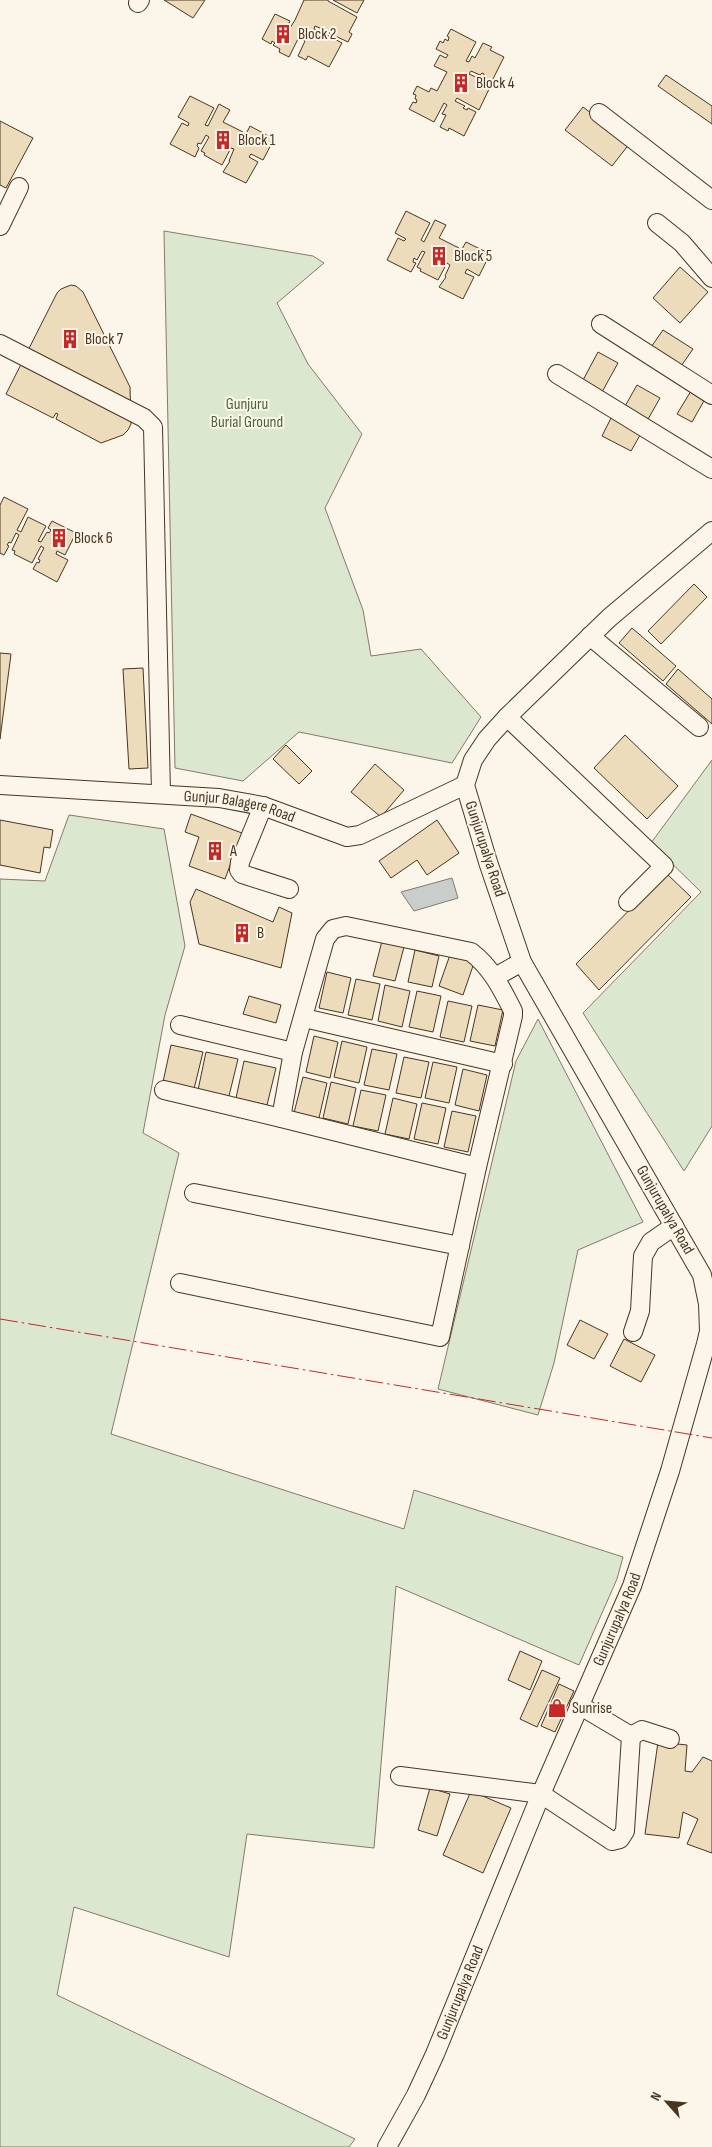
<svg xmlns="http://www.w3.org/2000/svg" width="712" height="2147" font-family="'Sofia Sans Condensed',sans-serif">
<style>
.green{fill:#dce7d0;stroke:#887966}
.water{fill:#c9cecd;stroke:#887966}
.building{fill:#ecdcbc;stroke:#4a3520}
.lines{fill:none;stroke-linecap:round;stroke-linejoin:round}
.minor-casing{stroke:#4a3520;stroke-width:20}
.minor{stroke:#fbf6e9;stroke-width:18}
.power{stroke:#c62828;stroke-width:1;stroke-dasharray:18 4 2.5 4;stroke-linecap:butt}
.labels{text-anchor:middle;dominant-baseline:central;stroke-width:4;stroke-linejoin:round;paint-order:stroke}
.poi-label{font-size:16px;fill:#4a3520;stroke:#fbf6e9;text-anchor:start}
.park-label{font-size:16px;fill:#436837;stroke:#fbf6e9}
.street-label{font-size:16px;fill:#4a3520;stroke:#fbf6e9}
</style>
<rect width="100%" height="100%" fill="#fbf6e9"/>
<path class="green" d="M164,231L313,256L324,263L277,303L308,364L362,434L325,508L363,610L371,656L421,649L481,717L452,763L299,732L243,781L175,768Z
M712,760V1126L684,1171L583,1013L701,892L651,843Z
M69,815L164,829L185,946L165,1015L143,1133L179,1153L111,1434L404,1529L414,1490L623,1557L617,1579L579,1665L396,1586L374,1848L247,1834L229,1957L74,1907L57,1995L355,2139L349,2147H0V879L45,881Z
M538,1019L643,1222L578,1250L554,1363L538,1415L438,1389L516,1061Z"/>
<path class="water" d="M452,878L458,898L414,911L401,892Z"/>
<path class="building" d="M164,0H205L193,18Z
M304,0H328V1L357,17L349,32L352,34L348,42L329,33L330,31L328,30L327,31L315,26L314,29L323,34L321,38L324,40L327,35L342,43L329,67L308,56L306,60L298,56L305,41L302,39L305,33L302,31L289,57L279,52L280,49L273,45L275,43L272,41L271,44L262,39L275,14L290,21L286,30L288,31L295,20Z
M333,0H364L357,13Z
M451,29L476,42L466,61L469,62L472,56L475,58L483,43L492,47L490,50L504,57L492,81L483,77L484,74L482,73L480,75L471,71L469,74L480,79L479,82L482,84L484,81L491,85L479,110L457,98L455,101L465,106L463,108L467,110L468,108L476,112L464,136L449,128L448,131L440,127L446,115L442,114L447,105L444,103L434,122L409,109L413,102L416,103L417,100L415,99L416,95L413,94L417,86L429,92L431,88L437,91L447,72L434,66L440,55L446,58L448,55L436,49L440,41L443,43L445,39L448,41L449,37L447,36Z
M666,75L712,106V124L658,86Z
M190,96L214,108L205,125L208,126L219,104L230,110L223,122L243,132L238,142L241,143L244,137L247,138L248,135L246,134L250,126L274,139L263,160L251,154L249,157L258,162L246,183L223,172L230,161H229L234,149L231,148L222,165L204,155L205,153L201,151L209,137L206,135L201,144L198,143L197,146L199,148L195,157L170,144L182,123L188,126L189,123L178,117Z
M583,107L630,143L612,166L565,130Z
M0,121L33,138L6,188L0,185Z
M406,211L430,223L421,240L424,242L435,220L446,225L439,238L459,248L454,257L457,259L461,252L463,254L465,250L462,249L466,242L490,254L479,276L467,269L465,273L474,277L463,299L439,287L446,277L445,276L450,265L447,263L438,280L420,271L421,269L417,267L425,252L422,251L417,260L414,258L413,262L416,263L411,272L387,260L398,238L404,241L406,239L395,233Z
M680,267L708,292L680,323L653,298Z
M71,285L76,286L83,292L130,387L131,424L128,430L123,435L101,443L56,419L58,414L56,413L53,418L6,394L57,293L61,289Z
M663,330L693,349L679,369L649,350Z
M598,352L618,363L602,392L582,382Z
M637,385L660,398L647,421L624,408Z
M691,391L705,399L692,422L677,414Z
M613,414L643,430L631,451L602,436Z
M4,497L28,509L17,530L21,532L28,517L46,526L38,541L41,542L47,532L49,533L51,530L48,528L52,521L76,533L65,555L57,551L56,554L68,560L57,582L33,569L37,562L39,563L40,560L38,559L44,548L41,546L32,563L14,554L15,551L12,550L19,535L16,533L11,543L9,542L7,545L9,546L4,555L0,553V505Z
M694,584L707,597L661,644L648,631Z
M632,628L676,666L663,681L619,643Z
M0,653L11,654L0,739Z
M143,668L148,768L129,769L123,669Z
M678,669L712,699V724L666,684Z
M625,735L678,786L647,819L594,768Z
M286,745L312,771L299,784L273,759Z
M375,764L404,790L381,817L351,792Z
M191,814L242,833L225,879L189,866L199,837L185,832Z
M0,820L53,830L50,848L44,847L40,873L0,865Z
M437,820L459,853L427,875L417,860L391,878L379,861Z
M666,873L691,897L599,990L576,964Z
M196,889L273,922L279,907L292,913L281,968L199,944L190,902Z
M382,941L404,947L395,981L373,976Z
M415,950L439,956L432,987L408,982Z
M451,952L475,960L463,995L439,986Z
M327,972L351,978L343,1013L319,1008Z
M356,979L380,984L372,1020L348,1015Z
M385,985L410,991L402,1027L378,1021Z
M417,991L441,996L433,1032L409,1027Z
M249,996L281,1005L276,1023L243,1014Z
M448,1001L472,1006L464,1042L440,1037Z
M478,1005L503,1010L495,1046L470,1041Z
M314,1036L338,1042L330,1078L306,1072Z
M342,1041L367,1047L359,1083L334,1077Z
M171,1045L203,1052L194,1089L163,1082Z
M372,1049L397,1054L389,1090L364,1085Z
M206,1052L238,1059L229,1096L198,1090Z
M404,1057L429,1062L421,1098L396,1093Z
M244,1061L276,1068L267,1105L236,1098Z
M433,1062L457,1067L449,1103L425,1098Z
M463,1069L487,1075L479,1111L455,1105Z
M303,1077L327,1083L319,1118L294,1113Z
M331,1082L356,1088L348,1124L323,1118Z
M361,1090L386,1095L378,1131L353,1126Z
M393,1098L417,1104L409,1139L385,1134Z
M422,1103L446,1108L438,1144L414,1139Z
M452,1111L476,1116L468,1152L444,1147Z
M580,1320L608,1334L594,1359L567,1345Z
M624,1339L655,1355L641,1382L610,1366Z
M520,1651L542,1661L530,1690L508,1680Z
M542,1670L560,1678L537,1727L520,1719Z
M559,1684L574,1691L555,1732L541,1726Z
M658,1742L687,1745L685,1771L692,1772L703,1757L712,1761V1853L687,1844L698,1819L683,1812L679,1838L645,1834Z
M430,1788L450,1794L437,1836L418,1830Z
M471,1791L511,1808L483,1873L443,1855Z"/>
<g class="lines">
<g class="minor-casing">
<g id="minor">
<path d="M138,3L140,0"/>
<path d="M599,113L712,200"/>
<path d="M657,223L682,243L712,278"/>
<path d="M0,226L19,187"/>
<path d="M601,324L712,395"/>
<path d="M0,344L144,418L153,427L161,794"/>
<path d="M557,374L712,469"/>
<path d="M590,636L699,727"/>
<path d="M507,717L664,866L628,902"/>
<path id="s1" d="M0,785L219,798L263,806L347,837L360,835L465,785"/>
<path d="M263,806L240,862L239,870L242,874L289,889"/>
<path d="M495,977L522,962"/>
<path d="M304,1018L503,1064"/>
<path d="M180,1025L293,1052"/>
<path d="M164,1090L281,1118L477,1167"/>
<path d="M194,1193L460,1246"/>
<path d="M180,1283L440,1337L477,1167L513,1016V1011C502,989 491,967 471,952L346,926L333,929L325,939L293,1052L281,1118"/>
<path d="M633,1332L640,1311L643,1256L651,1242L674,1226"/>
<path d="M579,1705L631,1736L642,1730L670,1739"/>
<path d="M400,1776L541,1794L612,1841L620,1839L625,1831L631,1736"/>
<path id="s2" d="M387,2147L416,2095L435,2054L541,1794L632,1586L670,1471L706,1344L709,1331L708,1304L702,1275L522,962L488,862L465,785L473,760L487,739L507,717L609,618L712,531"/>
</g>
</g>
<use href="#minor" class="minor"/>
<path class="power" d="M0,1319L712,1438"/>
</g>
<defs>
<g id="building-bare" transform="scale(1.5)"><path d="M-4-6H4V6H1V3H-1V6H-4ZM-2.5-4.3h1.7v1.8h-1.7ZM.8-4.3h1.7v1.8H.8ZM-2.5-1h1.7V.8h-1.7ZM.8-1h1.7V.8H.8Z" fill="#c62828" stroke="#fbf6e9" stroke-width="2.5" paint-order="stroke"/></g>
<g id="shop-bare" transform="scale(1.5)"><path d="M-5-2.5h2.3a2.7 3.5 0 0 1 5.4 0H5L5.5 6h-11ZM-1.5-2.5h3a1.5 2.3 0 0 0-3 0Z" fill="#c62828" stroke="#fbf6e9" stroke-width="2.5" paint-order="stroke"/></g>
</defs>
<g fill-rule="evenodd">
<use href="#building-bare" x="283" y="34"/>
<use href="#building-bare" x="461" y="83"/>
<use href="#building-bare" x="223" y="140"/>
<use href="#building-bare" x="439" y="256"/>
<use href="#building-bare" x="70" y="339"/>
<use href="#building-bare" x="59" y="538"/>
<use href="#building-bare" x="215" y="851"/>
<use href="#building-bare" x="242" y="933"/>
<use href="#shop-bare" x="557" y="1708"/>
</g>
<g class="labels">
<g class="poi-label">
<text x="298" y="34">Block 2</text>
<text x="476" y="83">Block 4</text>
<text x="238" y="140">Block 1</text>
<text x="454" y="256">Block 5</text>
<text x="85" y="339">Block 7</text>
<text x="74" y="538">Block 6</text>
<text x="230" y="851">A</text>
<text x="257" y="933">B</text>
<text x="572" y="1708">Sunrise</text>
</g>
<g class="park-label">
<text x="247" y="404">Gunjuru<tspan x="247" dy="18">Burial Ground</tspan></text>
</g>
<g class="street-label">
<text stroke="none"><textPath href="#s1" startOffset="241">Gunjur Balagere Road</textPath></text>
<text transform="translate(485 849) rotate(72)">Gunjurupalya Road</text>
<text transform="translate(665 1210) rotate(60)">Gunjurupalya Road</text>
<text stroke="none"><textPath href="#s2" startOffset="576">Gunjurupalya Road</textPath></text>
<text stroke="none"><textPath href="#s2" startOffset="171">Gunjurupalya Road</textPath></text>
</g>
</g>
<g transform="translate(667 2102) rotate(297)" stroke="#fbf6e9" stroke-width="4" paint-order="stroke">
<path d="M0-4L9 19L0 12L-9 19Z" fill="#4a3520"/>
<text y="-8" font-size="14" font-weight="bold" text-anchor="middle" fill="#4a3520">N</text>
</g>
</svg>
